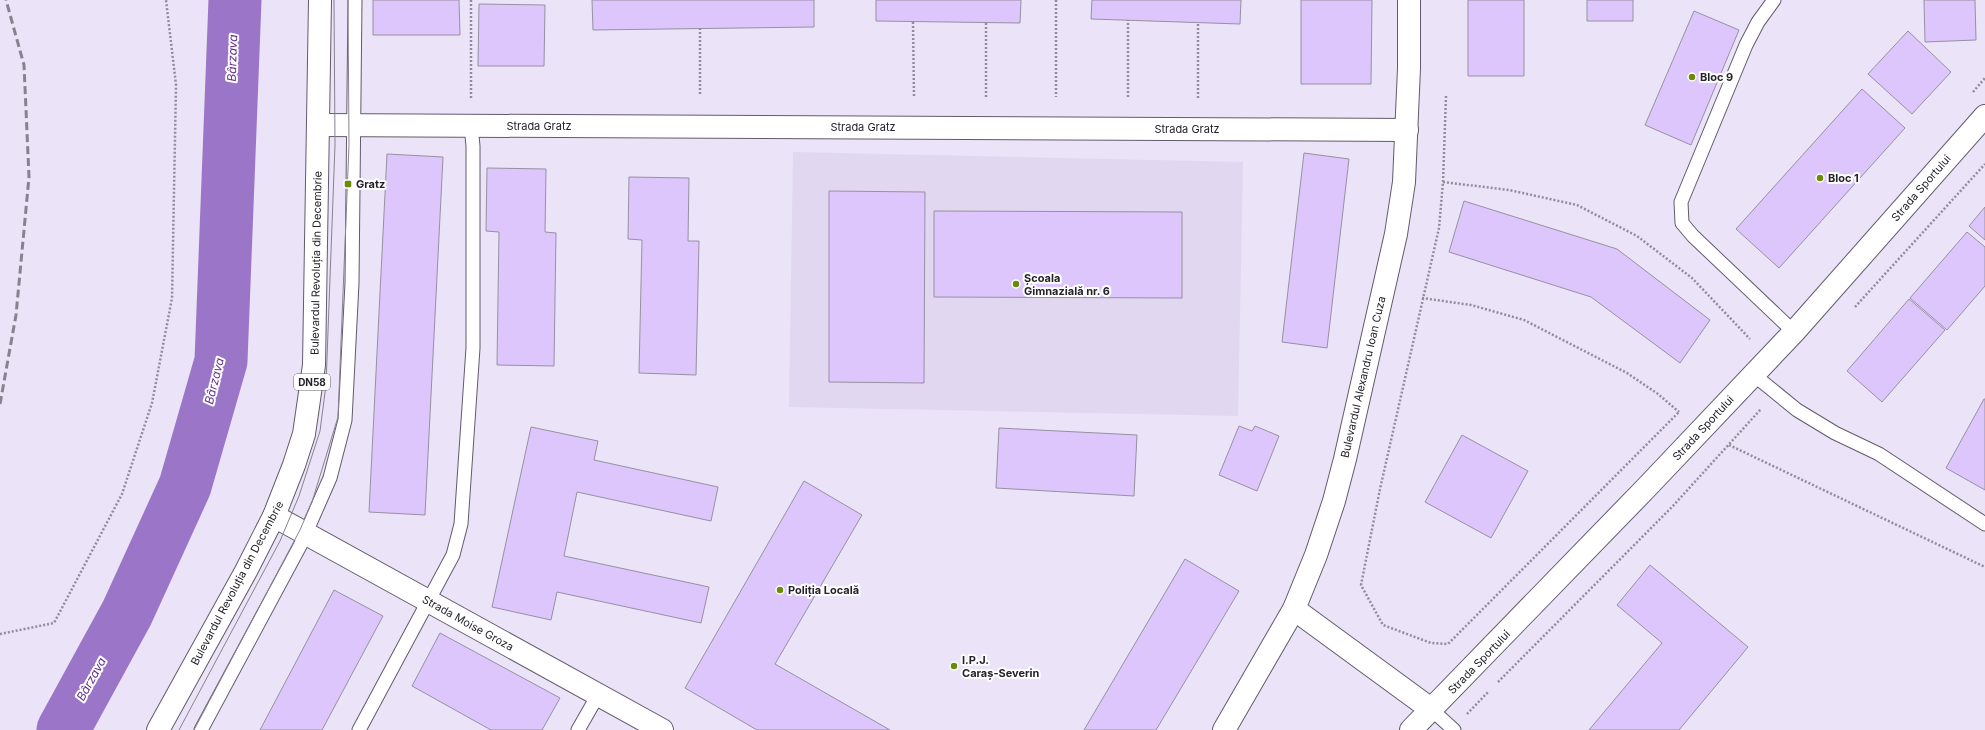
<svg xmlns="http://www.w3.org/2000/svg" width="1985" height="730" font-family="Inter,sans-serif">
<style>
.built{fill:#e2d7f1}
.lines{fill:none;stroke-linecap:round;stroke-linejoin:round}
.river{stroke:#9b75c7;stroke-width:53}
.building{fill:#ddc6fb;stroke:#9790a2}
.lane-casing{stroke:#625b6b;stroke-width:15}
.street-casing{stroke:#625b6b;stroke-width:24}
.secondary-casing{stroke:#625b6b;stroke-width:24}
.primary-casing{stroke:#625b6b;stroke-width:24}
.path{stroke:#928c9a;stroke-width:2.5;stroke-dasharray:2 2;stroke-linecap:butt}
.lane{stroke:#fff;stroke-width:13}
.street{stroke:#fff;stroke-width:22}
.secondary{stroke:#fff;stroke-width:22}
.primary{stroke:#fff;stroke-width:22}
.tram{stroke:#888290;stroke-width:1}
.rail{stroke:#888290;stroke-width:3;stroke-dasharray:8 4;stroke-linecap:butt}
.poi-dot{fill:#6a8a08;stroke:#fff;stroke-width:1.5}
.labels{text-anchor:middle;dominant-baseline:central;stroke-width:4;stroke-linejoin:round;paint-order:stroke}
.shield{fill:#fff;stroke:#666469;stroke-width:1}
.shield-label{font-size:10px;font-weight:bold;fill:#252229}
.poi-label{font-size:11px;font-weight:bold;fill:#252229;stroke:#fff;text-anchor:start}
.street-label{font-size:11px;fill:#252229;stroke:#fff}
.water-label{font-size:12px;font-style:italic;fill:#622f91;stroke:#fff}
</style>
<rect width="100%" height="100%" fill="#ebe3f7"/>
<path class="built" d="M793,152L1243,162L1238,416L789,407Z"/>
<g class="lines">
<path class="river" d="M63,730L127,613L185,486L221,361L235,0"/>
</g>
<path class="building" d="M373,0H459L460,35H373Z
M592,0H814V27L593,30Z
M876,0H1021L1020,23L876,21Z
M1092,0H1241L1240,24L1091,19Z
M1301,0H1372L1371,84H1301Z
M1468,0H1524V76H1468Z
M1587,0H1633V21H1587Z
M1924,0H1975L1976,40L1925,42Z
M479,4L545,5L544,66H478Z
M1694,11L1739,30L1691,145L1645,125Z
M1908,31L1951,72L1912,114L1868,74Z
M1862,89L1905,128L1779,268L1736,229Z
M1304,153L1349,159L1327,348L1282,342Z
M387,154L443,157L425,515L369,512Z
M487,168L546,169L545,232L556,233L554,366L497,365L499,232L486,231Z
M629,177L689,178L688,241H699L696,375L639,373L642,240L628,239Z
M829,191L925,192L924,383L829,382Z
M1464,201L1617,249L1710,320L1680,363L1591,297L1449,252Z
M1985,207V240L1969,226Z
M934,211L1182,212V298L934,297Z
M1967,232L1985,247V286L1947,330L1910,298Z
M1909,299L1945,330L1882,402L1847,371Z
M1984,399H1985V490L1946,468Z
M1239,426L1252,431L1255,426L1279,436L1257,491L1219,475Z
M531,427L598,441L594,460L718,487L711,521L577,492L564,556L709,587L701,623L557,592L551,620L492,607Z
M999,428L1137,435L1134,496L996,488Z
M1462,435L1528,471L1491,538L1425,502Z
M804,481L862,515L775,664L890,730H757L685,688Z
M1185,559L1239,591L1156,730H1084Z
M1650,565L1748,647L1679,730H1589L1662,643L1617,605Z
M334,590L383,616L322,730H260Z
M440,633L560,698L542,730H491L412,686Z"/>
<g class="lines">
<g class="lane-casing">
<path id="lane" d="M1774,0L1758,22L1746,45L1681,202L1682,223L1693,236L1794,332
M1754,375L1797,410L1835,433L1879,454L1985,524
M1432,710L1454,730
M201,730L301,544L330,478L345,420L352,283L355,0
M359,730L453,555L461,524L473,348V146L471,125
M578,730L598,695"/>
</g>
<g class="street-casing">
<path id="street" d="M319,125L1407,130
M274,516L662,730"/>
</g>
<g class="secondary-casing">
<path id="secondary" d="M1294,609L1432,710
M1411,730L1647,487L1794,332L1985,116"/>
</g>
<g class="primary-casing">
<path id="primary" d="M158,730L246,571L274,516L294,465L304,434L314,365L320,0
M1224,730L1294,609L1316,555L1334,501L1345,459L1396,234L1404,182L1409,68V0"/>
</g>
<path class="path" d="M471,0V99
M1056,0V97
M913,22L914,96
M700,28V95
M1973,92L1985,78
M1446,96L1443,182L1439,228L1380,489L1361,585L1383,625L1431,643L1448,644L1679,412
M986,97V23
M1128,97V20
M1198,98V23
M1443,182L1509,190L1577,205L1637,236L1692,278L1750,339
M1422,298L1471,305L1524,320L1627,373L1658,394L1679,412
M1855,307L1985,164
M1729,445L1985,567
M0,634L54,623L122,494L152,403L172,298L176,85L166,0
M1498,682L1672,507L1761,409
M1467,714L1489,691"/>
<use href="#lane" class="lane"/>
<use href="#street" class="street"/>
<use href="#secondary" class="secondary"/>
<use href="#primary" class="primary"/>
<path class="tram" d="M179,730L280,541L299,496L320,431L326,385L335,145L334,0
M194,730L300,530L312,502L338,417L349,145L348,0"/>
<path class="rail" d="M0,404L16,315L29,177L24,65L6,0"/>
</g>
<g class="poi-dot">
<circle cx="1692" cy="77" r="4"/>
<circle cx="1820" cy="178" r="4"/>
<rect x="344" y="180" width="8" height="8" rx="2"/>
<circle cx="1016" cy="284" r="4"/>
<circle cx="780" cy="590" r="4"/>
<circle cx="954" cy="666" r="4"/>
</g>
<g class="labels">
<rect class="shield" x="294" y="374" width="36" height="16" rx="3"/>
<g class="shield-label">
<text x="312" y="382">DN58</text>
</g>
<g class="poi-label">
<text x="1700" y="77">Bloc 9</text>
<text x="1828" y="178">Bloc 1</text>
<text x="356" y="184">Gratz</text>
<text x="1024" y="278">Școala<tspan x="1024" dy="13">Gimnazială nr. 6</tspan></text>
<text x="788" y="590">Poliția Locală</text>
<text x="962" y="660">I.P.J.<tspan x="962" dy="13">Caraș-Severin</tspan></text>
</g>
<g class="street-label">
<text x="539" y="126">Strada Gratz</text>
<text x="863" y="127">Strada Gratz</text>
<text x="1187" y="129">Strada Gratz</text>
<text transform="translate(1921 188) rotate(-49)">Strada Sportului</text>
<text transform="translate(316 263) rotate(-89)">Bulevardul Revoluția din Decembrie</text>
<text transform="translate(1363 377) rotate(-77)">Bulevardul Alexandru Ioan Cuza</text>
<text transform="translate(1703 428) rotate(-47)">Strada Sportului</text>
<text transform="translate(237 583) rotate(-62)">Bulevardul Revoluția din Decembrie</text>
<text transform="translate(468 623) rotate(29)">Strada Moise Groza</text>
<text transform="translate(1479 662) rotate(-46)">Strada Sportului</text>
</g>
<g class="water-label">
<text transform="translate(232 58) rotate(-88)">Bârzava</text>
<text transform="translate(214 381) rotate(-76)">Bârzava</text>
<text transform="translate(91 679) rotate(-61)">Bârzava</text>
</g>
</g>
</svg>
